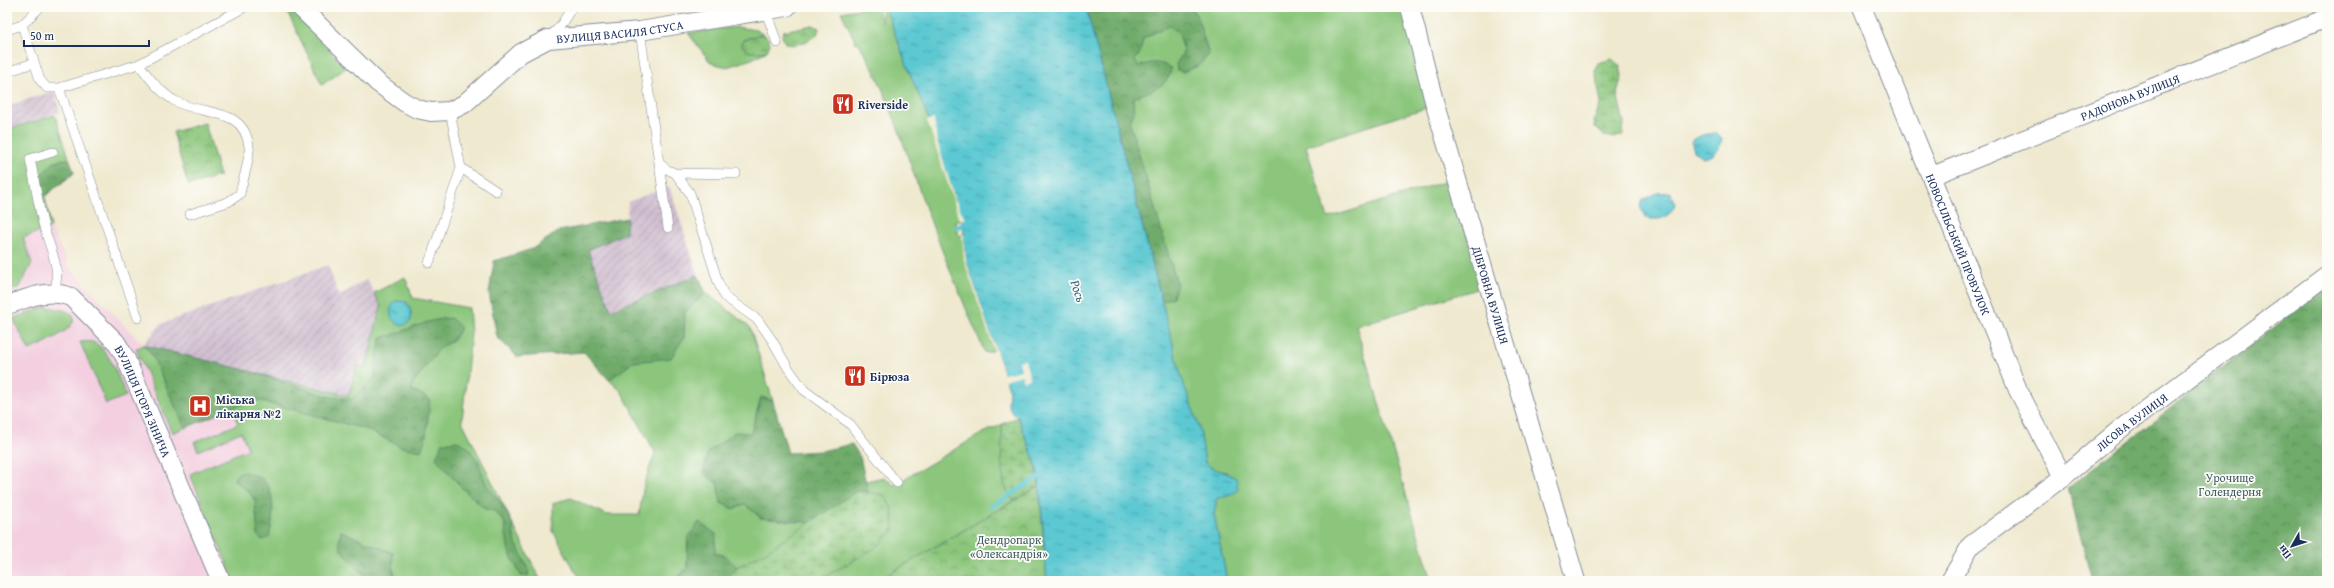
<svg xmlns="http://www.w3.org/2000/svg" width="2334" height="588" font-family="'Gentium Book Plus',serif">
<style>
.built{fill:#f3cfe0}
.industrial{fill:url(#industrial-furrows)}
.grass{fill:#8bc67b;stroke:#537a6c}
.forest{fill:url(#forest-crowns);stroke:#466d64}
.wetland{fill:url(#wetland-marsh);stroke:#537a6c}
.park{fill:url(#park-crowns);stroke:#537a6c}
.water{fill:url(#water-ripples);stroke:#3b7c98}
.pier{fill:#efe9cf}
.lines{fill:none;stroke-linecap:round;stroke-linejoin:round}
.stream{stroke:#5bc8d1;stroke-width:5}
.service-casing{stroke:#858c96;stroke-width:10}
.minor-casing{stroke:#858c96;stroke-width:20}
.service{stroke:#fff;stroke-width:9}
.minor{stroke:#fff;stroke-width:18}
.labels{text-anchor:middle;dominant-baseline:central;stroke-width:3.5;stroke-linejoin:round;paint-order:stroke}
.street-label{font-size:12px;fill:#1b2f5e;stroke:#fdfcf7}
.poi-label{font-size:12px;font-weight:bold;fill:#1b2f5e;stroke:#fdfcf7;text-anchor:start}
.park-label{font-size:12px;fill:#3d5c67;stroke:#fdfcf7}
.water-label{font-size:13px;font-style:italic;fill:#2e5d80;stroke:#fdfcf7}
</style>
<defs>
<pattern id="industrial-furrows" width="10" height="10" patternUnits="userSpaceOnUse"><rect width="10" height="10" fill="#cfbdcf"/><path d="M-1 1l2-2M0 10L10 0M9 11l2-2" fill="none" stroke="#a79aab"/></pattern>
<pattern id="forest-crowns" width="20" height="18" patternUnits="userSpaceOnUse"><rect width="20" height="18" fill="#70ab6b"/><path d="M2 6a3 3 0 1 1 6 0M12 15a3 3 0 1 1 6 0" fill="none" stroke="#5b8c5b"/></pattern>
<pattern id="wetland-marsh" width="20" height="14" patternUnits="userSpaceOnUse"><rect width="20" height="14" fill="#8bc67b"/><path d="M1 5h8M5 5V1M11 12h8M15 12V8" fill="none" stroke="#71a168"/></pattern>
<pattern id="park-crowns" width="20" height="18" patternUnits="userSpaceOnUse"><rect width="20" height="18" fill="#8bc67b"/><path d="M2 6a3 3 0 1 1 6 0M12 15a3 3 0 1 1 6 0" fill="none" stroke="#71a168"/></pattern>
<pattern id="water-ripples" width="26" height="14" patternUnits="userSpaceOnUse"><rect width="26" height="14" fill="#5bc8d1"/><path d="M2 4q2-2 4 0t4 0M15 11q2-2 4 0t4 0" fill="none" stroke="#4aa3ad"/></pattern>
</defs>
<rect width="100%" height="100%" fill="#fdfcf7"/>
<filter id="ink" filterUnits="userSpaceOnUse"><feTurbulence type="fractalNoise" baseFrequency=".025" numOctaves="2"/><feDisplacementMap in="SourceGraphic" scale="8" xChannelSelector="R" yChannelSelector="G"/><feConvolveMatrix kernelMatrix="1 2 1 2 8 2 1 2 1" color-interpolation-filters="sRGB"/></filter>
<filter id="wash" filterUnits="userSpaceOnUse"><feTurbulence type="fractalNoise" baseFrequency=".012" numOctaves="4" result="noise"/><feDisplacementMap in="SourceGraphic" scale="16" xChannelSelector="R" yChannelSelector="G"/><feGaussianBlur stdDeviation="0.9" result="paint"/><feColorMatrix in="noise" values="0 0 0 0 0 0 0 0 0 0 0 0 0 0 0 0 0 1.4 0 .05"/><feComposite in="paint" operator="in"/></filter>
<g filter="url(#wash)">
<rect width="100%" height="100%" fill="#efe9cf"/>
<path class="built" d="M51,227L69,267L143,345L507,514L541,581H7V236L23,238Z"/>
<path class="industrial" d="M54,91L60,112L7,130V106Z
M669,186L698,275L611,310L588,250L626,233L628,202Z
M328,265L339,296L367,279L381,306L366,367L357,365L349,396L143,345L161,324Z"/>
<path class="grass" d="M285,7H290L346,68L322,85Z
M871,7H877L882,22V9L885,7L909,71L928,117L962,220L955,222L959,236L964,234L966,260L995,350L985,353C964,304 943,255 925,206C905,151 889,92 858,42L856,43L841,12Z
M1086,7H1410L1435,105L1306,146L1328,218L1450,180L1483,287L1356,326L1432,581H1227L1214,514L1217,498L1229,496L1227,472L1213,470L1205,463L1200,430L1181,376Z
M736,27L756,30L766,36L758,35L743,40L742,45C747,55 757,52 767,51L752,59L727,67L711,63L688,33Z
M55,115L74,173L45,196L51,227L23,238L32,263L20,287L7,292V236L10,233L7,221V150L11,148L7,130Z
M405,277L413,298L469,308L471,333L462,421L541,581H234L190,474L248,449L241,432L198,451L194,442L238,424L232,408L172,433L136,349L143,345L349,396L357,365L366,367L381,306L374,293Z
M706,293L750,327L773,401L761,397L751,433L717,483L734,509L745,504L761,518L799,522L857,483L884,477L894,485L981,434L1018,417L1039,477V486L877,581H693L726,556L715,553L688,538L687,568L675,581H583L575,571L553,531V503L571,498L607,515H639L644,484L655,452L621,391L609,380L633,362L671,357L684,337L685,312Z
M46,307C107,313 52,341 29,350L13,318Z
M80,342C83,342 88,341 92,342C108,345 120,382 126,396L106,404Z"/>
<path class="forest" d="M1086,7H1122L1125,10L1141,7H1191L1197,16L1209,55L1198,66L1183,72L1177,70L1176,64L1184,51L1179,34L1171,26L1161,29L1143,39L1140,53L1135,60L1139,66C1151,62 1160,61 1171,68C1170,87 1149,91 1133,98L1134,112L1130,123L1177,284L1173,297L1162,301Z
M64,159L70,160L74,173L45,196L40,189V176L53,163Z
M627,218L626,233L588,250L611,310L698,275L706,293L685,312L684,337L671,358L633,362L609,380L584,352L517,357L497,337L489,293L494,261L532,249L559,231Z
M2327,286V581H2092L2068,488Z
M451,318L461,328L453,340L441,347L413,383L412,390L430,399L426,437L421,451L402,447L365,429L257,400L231,408L185,428L151,353L143,345L249,371L331,397L352,399L375,378V366L381,338C405,332 427,319 451,318Z
M761,397L773,401L788,453L821,451L852,444L860,457L868,492L857,491L826,524L761,518L745,504L734,509L721,503L717,483L703,473L708,452L735,432L751,433Z
M457,441L467,446L478,461L486,484L504,507L512,523L515,541L529,570L528,576H521L509,552L504,521L494,511L485,509L462,488L436,458L442,443Z
M244,472C249,474 257,475 262,479C277,491 273,521 269,538L262,540L258,536L255,501L249,492L234,480L237,474Z
M699,522L716,534L715,553L726,556L737,567L725,581H675L687,568L688,538Z
M341,531L393,553V569L397,581H370L341,550L339,541Z"/>
<path class="wetland" d="M813,25L819,28L817,35C808,41 796,48 785,43L782,36L783,31Z
M758,35C766,35 769,37 770,44L767,51C757,52 747,55 742,45L743,41Z
M1612,59L1620,66L1622,76L1617,93L1624,123L1623,135L1614,138L1604,136L1595,127L1594,120L1601,103L1595,71L1599,63Z
M1018,417L1035,462L1039,486L1014,501C996,483 1003,448 1002,424Z
M857,491L885,495L892,509L894,530L875,548L818,581H725L737,567L767,551Z"/>
<path class="park" d="M205,123L220,176L188,185L173,132Z
M1039,486L1047,581H877L1024,495Z"/>
<path class="water" d="M885,7H1086L1181,376L1200,430L1205,463C1214,471 1225,471 1236,478L1238,490L1229,496L1217,498L1214,514L1227,581H1047L1039,477L1035,462L1018,417L1011,412L1008,404L1009,389L966,260L963,225L928,117L909,71Z
M1715,133L1722,138C1721,150 1715,156 1703,158L1694,151L1691,141L1702,135Z
M1670,192L1675,204C1670,218 1660,221 1646,218L1640,207L1643,200L1657,193Z
M395,301L407,302L411,311V321L402,326C390,321 387,312 395,301Z"/>
<path class="pier" d="M934,119L937,141L955,199L965,219L960,221L927,120Z
M964,234L966,260L1004,374L1021,370L1019,361L1025,360L1030,379L1024,381L1022,375L1004,380L964,260L962,235Z"/>
<g class="lines">
<path class="stream" d="M957,227L963,225
M991,507L1039,477"/>
</g>
</g>
<g filter="url(#ink)">
<g class="lines">
<g class="service-casing">
<path id="service" d="M764,11L769,20L777,43
M22,25L40,80L47,88H59L139,64L245,7
M7,30L22,25L40,7
M640,31L659,163L666,169L675,173L690,193L718,282L725,297L758,320L772,340L788,368L804,390L850,424L897,483
M549,38L561,25L572,7
M139,64C148,77 161,93 175,101C203,117 243,105 249,146C251,157 242,182 240,194L228,202L190,214
M7,72L33,63
M59,88L138,318
M53,152L30,159C35,181 38,205 44,227C50,249 62,269 54,293
M659,163L668,228
M461,168L496,191
M675,173L736,174
M429,263L461,168L450,111"/>
</g>
<g class="minor-casing">
<g id="minor">
<path id="s1" d="M300,7L378,83L404,102L417,109L431,112L450,111L464,104L521,53L548,39L640,31L787,7"/>
<path id="s2" d="M1410,7L1435,105L1576,581"/>
<path id="s3" d="M1862,7L2018,390L2063,477"/>
<path id="s4" d="M1932,176L2327,18"/>
<path id="s5" d="M7,305C29,298 48,288 71,297L116,342L126,359L221,581"/>
<path id="s6" d="M1950,581L1971,545L2063,477L2119,430L2327,275"/>
</g>
</g>
<use href="#service" class="service"/>
<use href="#minor" class="minor"/>
</g>
</g>
<defs>
<g id="restaurant-square" transform="scale(1.15)"><rect x="-9" y="-9" width="18" height="18" rx="4" fill="#c8321e" stroke="#fdfcf7"/><path d="M-5-6h1v4h1v-4h1v4h1v-4h1v5L-1.5 .5V6h-2V.5L-5-1ZM5-6V6H3V1.5H1.5Q1.5-4 5-6Z" fill="#fff"/></g>
<g id="hospital-square" transform="scale(1.15)"><rect x="-9" y="-9" width="18" height="18" rx="4" fill="#c8321e" stroke="#fdfcf7"/><path d="M-5-5h3v3.5h4V-5h3V5h-3V1.5h-4V5h-3Z" fill="#fff"/></g>
</defs>
<g fill-rule="evenodd">
<use href="#restaurant-square" x="843" y="104"/>
<use href="#restaurant-square" x="855" y="376"/>
<use href="#hospital-square" x="200" y="406"/>
</g>
<g class="labels">
<g class="street-label">
<text stroke="none"><textPath href="#s1" startOffset="384">ВУЛИЦЯ ВАСИЛЯ СТУСА</textPath></text>
<text stroke="none"><textPath href="#s4" startOffset="213">РАДОНОВА ВУЛИЦЯ</textPath></text>
<text stroke="none"><textPath href="#s3" startOffset="256">НОВОСІЛЬСЬКИЙ ПРОВУЛОК</textPath></text>
<text stroke="none"><textPath href="#s2" startOffset="299">ДІБРОВНА ВУЛИЦЯ</textPath></text>
<text stroke="none"><textPath href="#s5" startOffset="195">ВУЛИЦЯ ІГОРЯ ЗІНИЧА</textPath></text>
<text stroke="none"><textPath href="#s6" startOffset="244">ЛІСОВА ВУЛИЦЯ</textPath></text>
</g>
<g class="poi-label">
<text x="858" y="104">Riverside</text>
<text x="870" y="376">Бірюза</text>
<text x="216" y="399">Міська<tspan x="216" dy="14">лікарня №2</tspan></text>
</g>
<g class="park-label">
<text x="2230" y="477">Урочище<tspan x="2230" dy="14">Голендерня</tspan></text>
<text x="1009" y="539">Дендропарк<tspan x="1009" dy="14">«Олександрія»</tspan></text>
</g>
<g class="water-label">
<text transform="translate(1078 291) rotate(72)">Рось</text>
</g>
</g>
<rect width="2334" height="588" fill="none" stroke="#fdfcf7" stroke-width="24"/>
<g transform="translate(2292 546) rotate(231)" stroke="#fdfcf7" stroke-width="3" paint-order="stroke">
<path d="M0-3L7 15L0 10L-7 15Z" fill="#1b2f5e"/>
<text y="-6" font-size="11" font-weight="bold" text-anchor="middle" fill="#1b2f5e">Пн</text>
</g>
<path d="M24 40v6h125v-6" fill="none" stroke="#1b2f5e" stroke-width="2"/>
<text x="30" y="40" font-size="12" fill="#1b2f5e" stroke="#fdfcf7" stroke-width="3" paint-order="stroke">50 m</text>
</svg>
